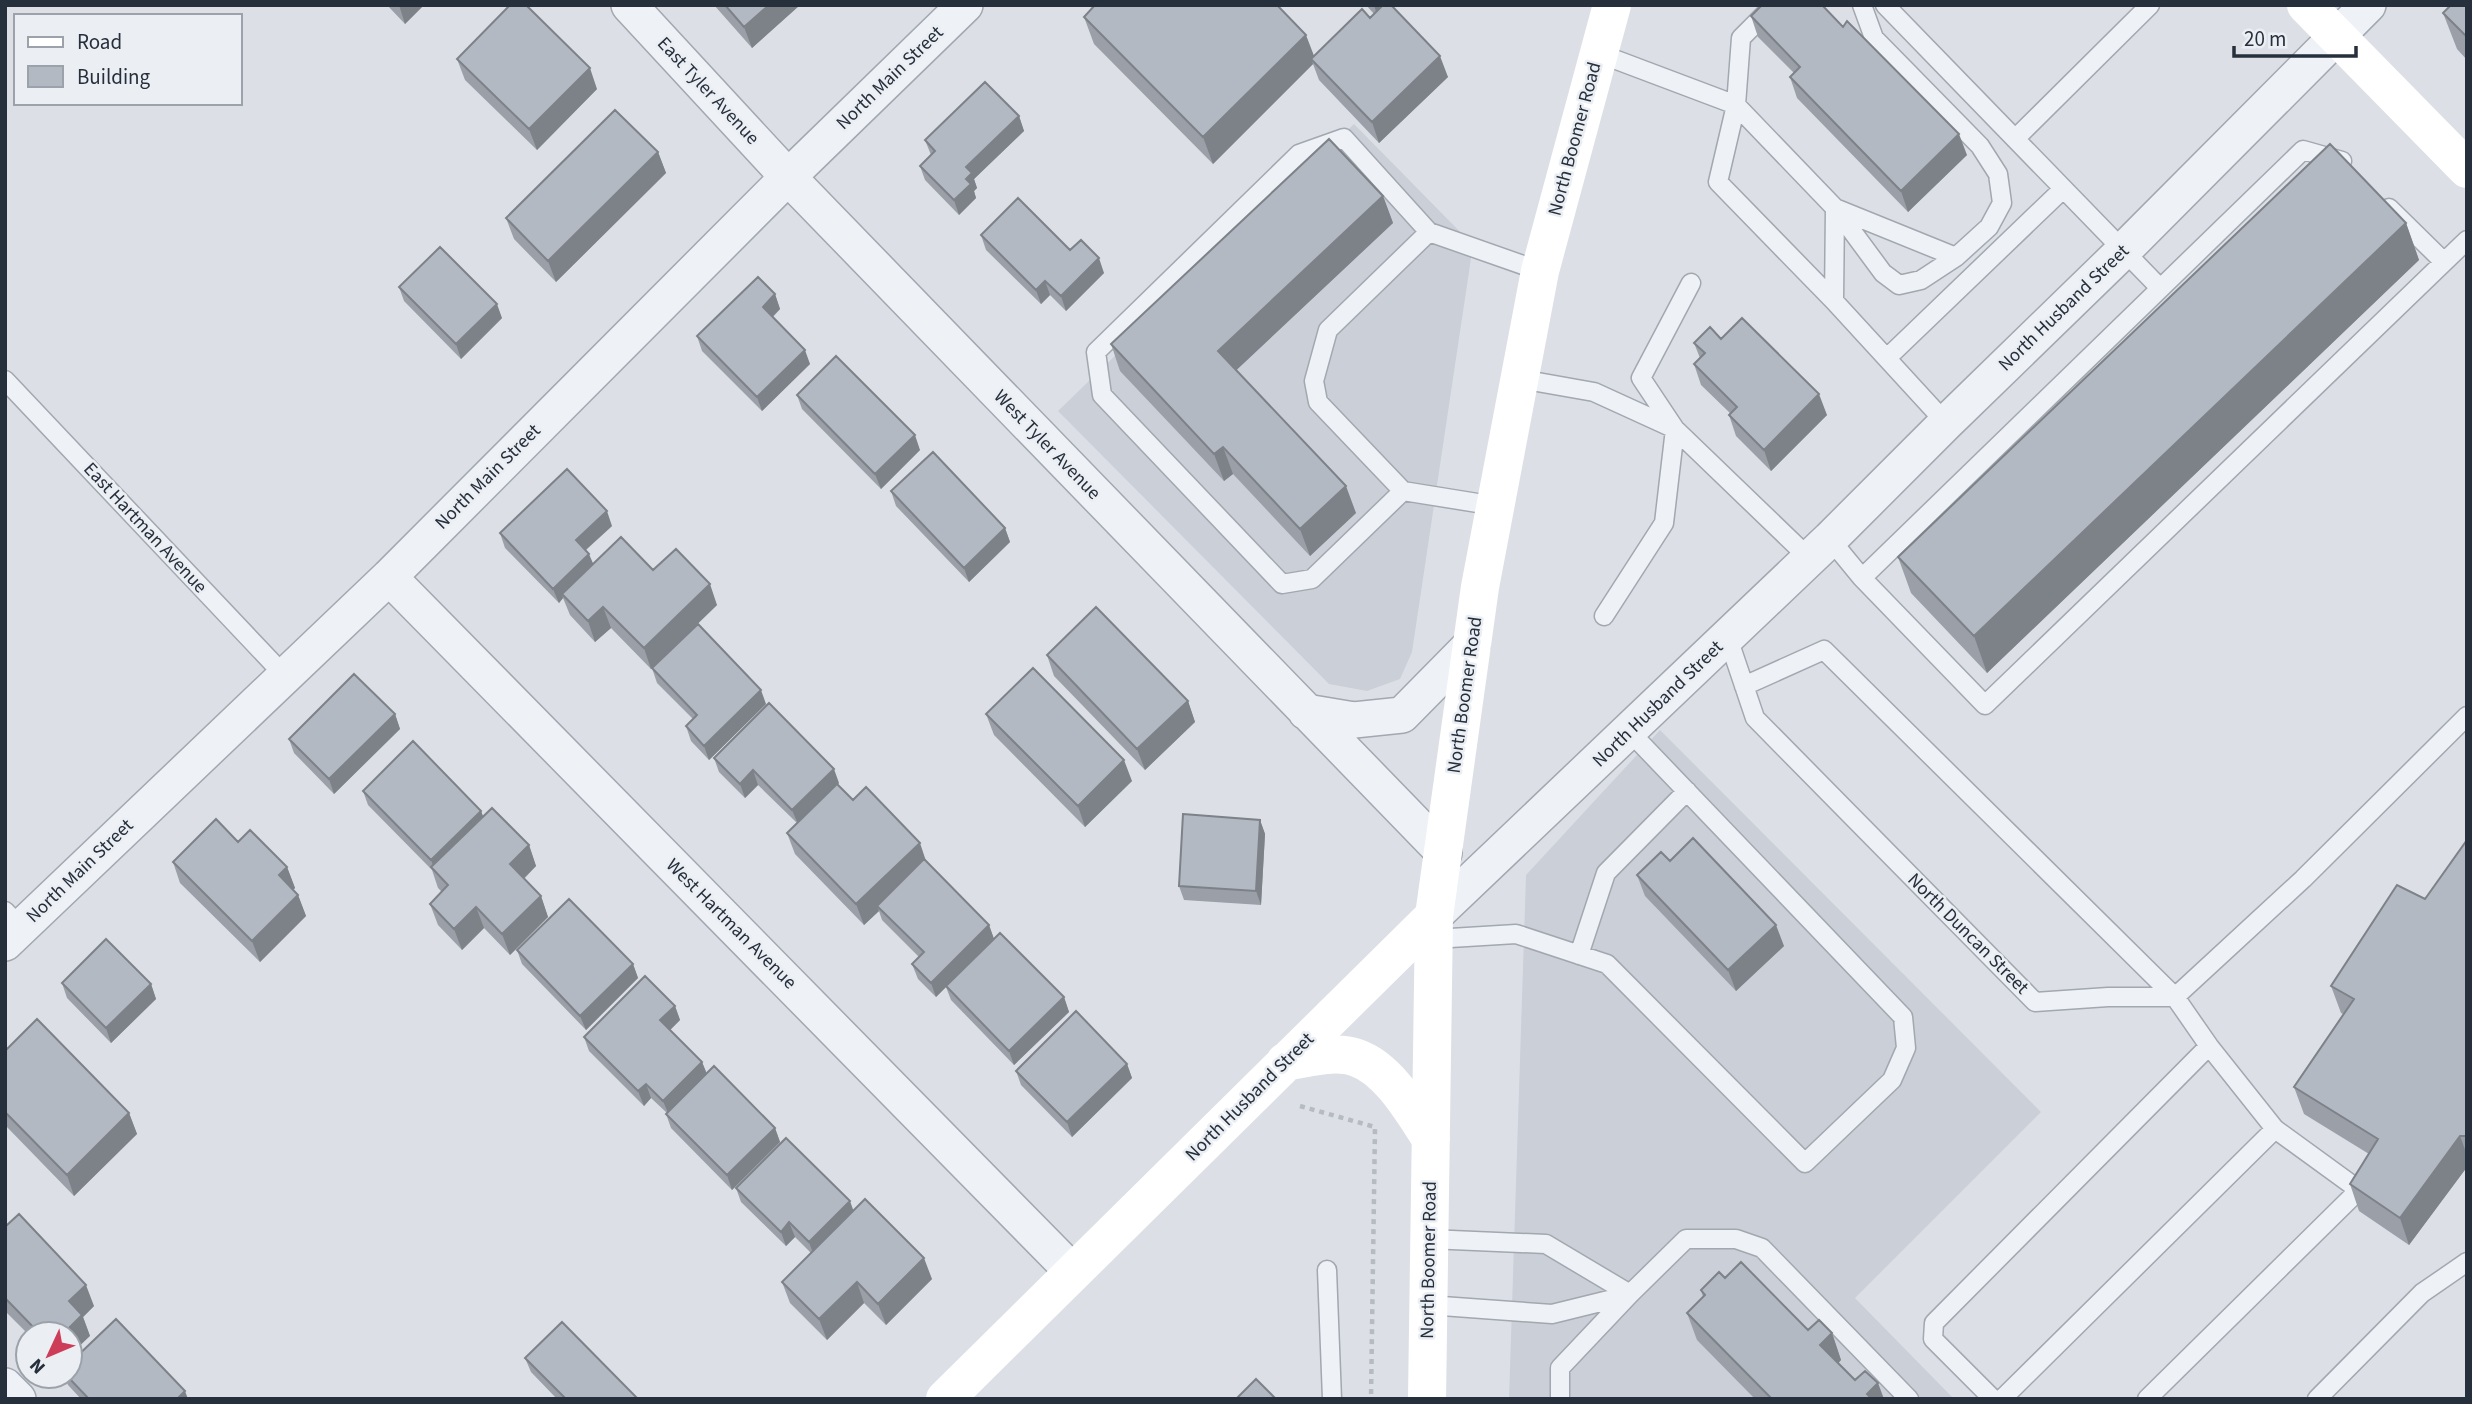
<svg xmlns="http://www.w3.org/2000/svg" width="2472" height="1404" font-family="'Source Sans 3',sans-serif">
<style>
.built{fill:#cacfd8}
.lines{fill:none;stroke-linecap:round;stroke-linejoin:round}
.lane-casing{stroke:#a2a7b0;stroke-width:21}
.street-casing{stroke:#a2a7b0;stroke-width:38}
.path{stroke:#b6bbc1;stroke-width:4.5;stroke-dasharray:5 5;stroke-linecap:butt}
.lane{stroke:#eef1f5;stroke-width:18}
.street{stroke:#eef1f5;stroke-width:35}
.secondary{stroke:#fff;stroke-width:38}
.wall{fill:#9a9fa8}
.shaded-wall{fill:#7d8288}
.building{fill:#b3b9c3;stroke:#7d8288;stroke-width:2}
.labels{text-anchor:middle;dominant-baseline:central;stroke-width:5;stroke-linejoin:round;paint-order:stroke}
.street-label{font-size:19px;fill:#262f3c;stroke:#ebeff4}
</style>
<rect width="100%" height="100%" fill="#dce0e6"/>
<path class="built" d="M1354,124L1473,245L1412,652L1400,679L1367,691L1329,684L1058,411Z
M1660,730L2041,1112L1855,1298L1954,1399H1509L1526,875Z"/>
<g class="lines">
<g class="lane-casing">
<path id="lane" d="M1774,5L1741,38L1736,105L1835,208L1834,301
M1885,5L2160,288
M1598,53L1736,105L1718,182L1834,301L1946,423
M2015,139L2150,5
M2342,161L2303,150L1862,578L1985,705L2467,240
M1835,208L1883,273L1899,285L1921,280L1956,257L1989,227L2002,203L1998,174L1980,146L1874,38L1862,5
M1835,208L1956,257
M2389,208L2444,262
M1887,358L2063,189
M1520,379L1594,392L1675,429L1809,558
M5,380L285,676
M1403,491L1318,402L1314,381L1328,330L1429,232
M1496,506L1403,491L1312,579L1282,584L1102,395L1096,352L1299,154L1344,138L1429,232L1540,271
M1830,539L1862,578
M1604,616L1664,523L1675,429L1641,378L1691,283
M1728,638L1755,718L2035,1002L2108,997H2175L2303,879L2467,716
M1744,686L1824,650L2175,997L2209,1046L2275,1129
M5,911L21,928
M1434,939L1516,934L1607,964L1805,1163L1892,1080L1906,1048L1903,1017L1629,731
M1579,955L1606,873L1687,791
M1429,1239L1546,1244L1630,1294
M1327,1270L1332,1399
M1428,1305L1552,1314L1629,1295
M1560,1399V1368L1630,1294L1686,1239H1736L1762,1248L1909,1399
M1993,1399L1933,1339L1934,1323L2209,1046
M2002,1399L2275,1129L2359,1190L2147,1399
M2317,1399L2422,1293L2467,1262"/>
</g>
<g class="street-casing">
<path id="street" d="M629,5L788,177L1444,853
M389,577L1072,1271
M1306,712L1354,720L1402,715L1472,644
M1434,916L1830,539L1946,423L2123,251L2368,5
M5,943L389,577L788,177L965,5
M5,1386L18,1399"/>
</g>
<path class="path" d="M1300,1106L1375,1127L1371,1399"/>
<use href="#lane" class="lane"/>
<use href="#street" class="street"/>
<path class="secondary" d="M2306,5L2467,169
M1285,1062C1306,1058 1337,1050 1357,1058C1389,1069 1413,1112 1431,1139
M945,1399L1434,916
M1427,1399L1434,916L1480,587L1540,271L1612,5"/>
</g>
<path class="wall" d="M387,5H424L405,24Z
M714,5H800L752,48Z
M1366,5H1391L1448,77L1379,143L1319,80L1313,64L1213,164L1094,44L1084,17L1314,56L1370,18L1374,14Z
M2467,5V60L2457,49L2443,13Z
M1751,16L1967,155L1908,212L1797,98L1790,77L1794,73L1758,37Z
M457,59L597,89L537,150L465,80Z
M1019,116L1024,131L974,179L977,188L974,191L976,198L959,215L925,180L920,166L931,155L925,140Z
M658,152L666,173L556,282L514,239L506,218Z
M1383,196L1393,223L1236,370L1356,513L1310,556L1233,474L1224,481L1120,371L1111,344Z
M2406,223L2419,260L1987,673L1911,593L1898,557Z
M981,235L1070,250L1104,273L1066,311L1050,295L1041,304L986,250Z
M399,287L502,318L461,359L404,301Z
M775,294L780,309L773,317L810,364L762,411L702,351L697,336Z
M1721,339L1827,415L1771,471L1736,436L1729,415L1731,414L1701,385L1694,364L1700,358L1694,343Z
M797,395L920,450L881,489L802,409Z
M891,491L1005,528L1010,542L969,582L896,506Z
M612,526L586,550L593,564L653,570L717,605L651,669L611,628L595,642L570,615L563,598L559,603L505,548L500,533Z
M1047,655L1188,701L1195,722L1145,770L1054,676Z
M652,668L766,704L709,760L691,741L686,726L693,719L657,683Z
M395,714L400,729L334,794L294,753L289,739Z
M986,714L1132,781L1085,827L994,735Z
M714,758L839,783L838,785L853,800L926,862L989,925L994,939L1064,997L1069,1012L1014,1065L951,1000L946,987L936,997L918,979L912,964L919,957L882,920L879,911L864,925L795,854L787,833L797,823L758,785L745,798L719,772Z
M363,791L481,811L483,816L529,845L536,866L524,879L541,896L548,917L510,955L484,928L462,950L438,925L430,904L442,892L438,888L432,870L368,805Z
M1260,820L1265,834L1261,905L1184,900L1179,886Z
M2467,840V1167L2409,1245L2359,1211L2350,1184L2369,1154L2304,1114L2294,1087L2343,1014L2341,1013L2331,986L2425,899Z
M238,842L287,867L295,888L293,890L298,895L306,916L260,962L180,883L173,862Z
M1670,861L1784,946L1736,991L1645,896L1637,875Z
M517,950L633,964L638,978L586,1030L522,964Z
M62,983L151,984L156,999L111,1043L67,998Z
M675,1006L680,1020L670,1030L702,1062L707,1074L775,1128L780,1142L732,1190L671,1128L666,1114L667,1113L651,1098L644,1106L589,1051L584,1037Z
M5,1051L129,1113L137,1134L74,1196L5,1125Z
M1127,1064L1132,1078L1072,1137L1021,1085L1016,1071Z
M736,1188L853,1210L932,1279L886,1325L864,1303L827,1340L790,1303L782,1282L811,1253L795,1237L786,1246L741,1202Z
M5,1223L94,1306L83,1317L90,1336L70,1334H28L5,1311Z
M1725,1278L1808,1330L1832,1333L1841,1360L1838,1363L1855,1380L1884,1399H1755L1697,1340L1687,1313L1703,1297L1701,1290Z
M525,1358L638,1399H557L531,1372Z
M64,1376H70L188,1399H81L68,1385Z"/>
<path class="shaded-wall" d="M399,5H424L405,24Z
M769,5H800L752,48L744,27Z
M1374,5H1391L1378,18Z
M1306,35L1316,61L1311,59L1313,64L1213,164L1203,137Z
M1440,56L1448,77L1379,143L1372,122Z
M590,68L597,89L537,150L529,129Z
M1019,116L1024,131L974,179L977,188L974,191L976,198L959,215L954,200L966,167Z
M1959,134L1967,155L1908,212L1901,191Z
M658,152L666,173L556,282L548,261Z
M1383,196L1393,223L1228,378L1218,351Z
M2406,223L2419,260L1987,673L1974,636Z
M1099,258L1104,273L1066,311L1061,296Z
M1045,281L1050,295L1041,304L1036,290Z
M775,294L780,309L768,321L763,307Z
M497,304L502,318L461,359L456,344Z
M805,350L810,364L762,411L757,397Z
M1819,394L1827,415L1771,471L1764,450Z
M915,435L920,450L881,489L875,474Z
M1223,447L1233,474L1224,481L1214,454Z
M1346,486L1356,513L1310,556L1300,529Z
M607,511L612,526L581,554L576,540Z
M1005,528L1010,542L969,582L964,568Z
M589,554L595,568L562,594L563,598L559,603L553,589Z
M710,584L717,605L651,669L644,648Z
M603,607L611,628L595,642L588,621Z
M761,690L766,704L709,760L704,746Z
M1188,701L1195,722L1145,770L1137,749Z
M395,714L400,729L334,794L329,779Z
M1124,760L1132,781L1085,827L1078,806Z
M834,769L839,783L798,824L792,810Z
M753,770L758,785L745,798L740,784Z
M481,811L486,825L436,873L431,860Z
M1260,820L1265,834L1261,905L1256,891Z
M920,843L927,864L877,906L879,911L864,925L856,904Z
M529,845L536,866L517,885L510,864Z
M287,867L295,888L287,896L279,875Z
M298,895L306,916L260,962L252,941Z
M541,896L548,917L510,955L502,934Z
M476,907L484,928L462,950L454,929Z
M989,925L994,939L936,997L931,983Z
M1776,925L1784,946L1736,991L1728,970Z
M633,964L638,978L586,1030L580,1016Z
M151,984L156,999L111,1043L106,1028Z
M1064,997L1069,1012L1014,1065L1009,1051Z
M675,1006L680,1020L666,1034L660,1020Z
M702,1062L708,1077L669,1115L663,1101Z
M1127,1064L1132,1078L1072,1137L1067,1122Z
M646,1084L651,1098L644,1106L638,1091Z
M129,1113L137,1134L74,1196L67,1175Z
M775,1128L780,1142L732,1190L727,1175Z
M2460,1136L2467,1155V1167L2409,1245L2400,1218Z
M850,1201L855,1215L814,1256L809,1242Z
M789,1222L795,1237L786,1246L781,1232Z
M924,1258L932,1279L886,1325L878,1304Z
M857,1282L864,1303L827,1340L819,1319Z
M86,1285L94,1306L83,1317L90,1336L70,1355V1334H63L69,1301Z
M1832,1333L1841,1360L1830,1372L1820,1345Z
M1878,1383L1884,1399H1869L1867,1394Z
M185,1391L188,1399H177Z"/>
<path class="building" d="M510,5H526L590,68L529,129L457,59Z
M725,5H769L744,27Z
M1095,5H1277L1306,35L1203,137L1084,17Z
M1391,5L1440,56L1372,122L1311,59L1362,9L1370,18L1382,6Z
M1762,5H1822L1843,27L1847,21L1959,134L1901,191L1790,77L1800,67L1751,16Z
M2451,5H2467V37L2443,13Z
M985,82L1019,116L966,167L972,173L966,179L971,184L954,200L920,166L935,151L925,140Z
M615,110L658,152L548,261L506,218Z
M1329,139L1383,196L1218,351L1346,486L1300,529L1223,447L1214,454L1111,344Z
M2330,144L2406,223L1974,636L1898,557Z
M1018,198L1070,250L1081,240L1099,258L1061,296L1045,281L1036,290L981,235Z
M440,247L497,304L456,344L399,287Z
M758,277L775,294L763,307L805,350L757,397L697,336Z
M1742,318L1819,394L1764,450L1729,415L1737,407L1694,364L1705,353L1694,343L1710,327L1721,339Z
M836,356L915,435L875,474L797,395Z
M933,452L1005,528L964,568L891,491Z
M567,469L607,511L576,540L589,554L553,589L500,533Z
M621,537L653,570L676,549L710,584L644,648L603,607L588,621L562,594Z
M1096,607L1188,701L1137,749L1047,655Z
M698,624L761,690L704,746L686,726L697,715L652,668Z
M1033,668L1124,760L1078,806L986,714Z
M354,674L395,714L329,779L289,739Z
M769,703L834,769L792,810L753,770L740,784L714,758Z
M413,741L481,811L431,860L363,791Z
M837,784L853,800L866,787L920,843L856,904L787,833Z
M492,808L529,845L510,864L541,896L502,934L476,907L454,929L430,904L448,885L431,867Z
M1183,814L1260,820L1256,891L1179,886Z
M216,819L238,842L250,830L287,867L279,875L298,895L252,941L173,862Z
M1693,838L1776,925L1728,970L1637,875L1661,852L1670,861Z
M2467,840V1136H2460L2400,1218L2350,1184L2378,1139L2294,1087L2354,999L2331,986L2397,885L2425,899Z
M924,859L989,925L931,983L912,964L924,952L877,906Z
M569,899L633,964L580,1016L517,950Z
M1000,933L1064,997L1009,1051L946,986Z
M106,939L151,984L106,1028L62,983Z
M645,976L675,1006L660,1020L702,1062L663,1101L646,1084L638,1091L584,1037Z
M1076,1011L1127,1064L1067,1122L1016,1071Z
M37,1019L129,1113L67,1175L5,1112V1051Z
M714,1066L775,1128L727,1175L666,1114Z
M786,1138L850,1201L809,1242L789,1222L781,1232L736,1188Z
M865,1199L924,1258L878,1304L857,1282L819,1319L782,1282Z
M19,1214L86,1285L69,1301L82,1315L63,1334H40L5,1298V1223L7,1225Z
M1741,1262L1808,1330L1819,1320L1832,1333L1820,1345L1855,1380L1865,1371L1878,1383L1867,1394L1872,1399H1772L1687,1313L1705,1295L1701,1290L1719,1272L1725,1278Z
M116,1319L185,1391L177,1399H89L67,1376H70V1363Z
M562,1322L638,1399H566L525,1358Z
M1256,1379L1276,1399H1236Z"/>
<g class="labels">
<g class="street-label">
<text transform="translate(890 78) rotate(-44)">North Main Street</text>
<text transform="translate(708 91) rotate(47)">East Tyler Avenue</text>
<text transform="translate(1575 139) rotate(-75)">North Boomer Road</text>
<text transform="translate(2064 308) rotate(-44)">North Husband Street</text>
<text transform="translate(1047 445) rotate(46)">West Tyler Avenue</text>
<text transform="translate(488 477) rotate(-45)">North Main Street</text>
<text transform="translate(145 528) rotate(47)">East Hartman Avenue</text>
<text transform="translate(1465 695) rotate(-82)">North Boomer Road</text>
<text transform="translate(1658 704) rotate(-44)">North Husband Street</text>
<text transform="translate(80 871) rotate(-44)">North Main Street</text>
<text transform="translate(731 924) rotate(45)">West Hartman Avenue</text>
<text transform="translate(1968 934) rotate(45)">North Duncan Street</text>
<text transform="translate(1250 1097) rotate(-45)">North Husband Street</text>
<text transform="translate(1429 1260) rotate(-89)">North Boomer Road</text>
</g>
</g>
<rect width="2472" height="1404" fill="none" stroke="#262f3c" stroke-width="14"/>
<rect x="14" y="14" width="228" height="91" fill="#ebeff4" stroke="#9ca2aa" stroke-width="2"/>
<rect x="28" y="37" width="35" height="10" fill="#ffffff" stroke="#9ca2aa" stroke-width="2"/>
<text x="77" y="49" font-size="21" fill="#262f3c">Road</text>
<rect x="28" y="66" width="35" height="21" fill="#b3b9c3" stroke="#9ca2aa" stroke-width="2"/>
<text x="77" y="84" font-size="21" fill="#262f3c">Building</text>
<g transform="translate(49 1355) rotate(226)"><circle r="33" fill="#ebeff4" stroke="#9ca2aa" stroke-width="2"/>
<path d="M0-5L12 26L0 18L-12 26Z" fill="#ce3d58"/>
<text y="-10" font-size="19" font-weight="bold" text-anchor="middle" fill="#262f3c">N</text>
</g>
<path d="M2234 46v10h122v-10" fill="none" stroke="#262f3c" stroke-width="3.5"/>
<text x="2244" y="46" font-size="21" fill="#262f3c" stroke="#ebeff4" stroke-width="5" paint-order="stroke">20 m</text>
</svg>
